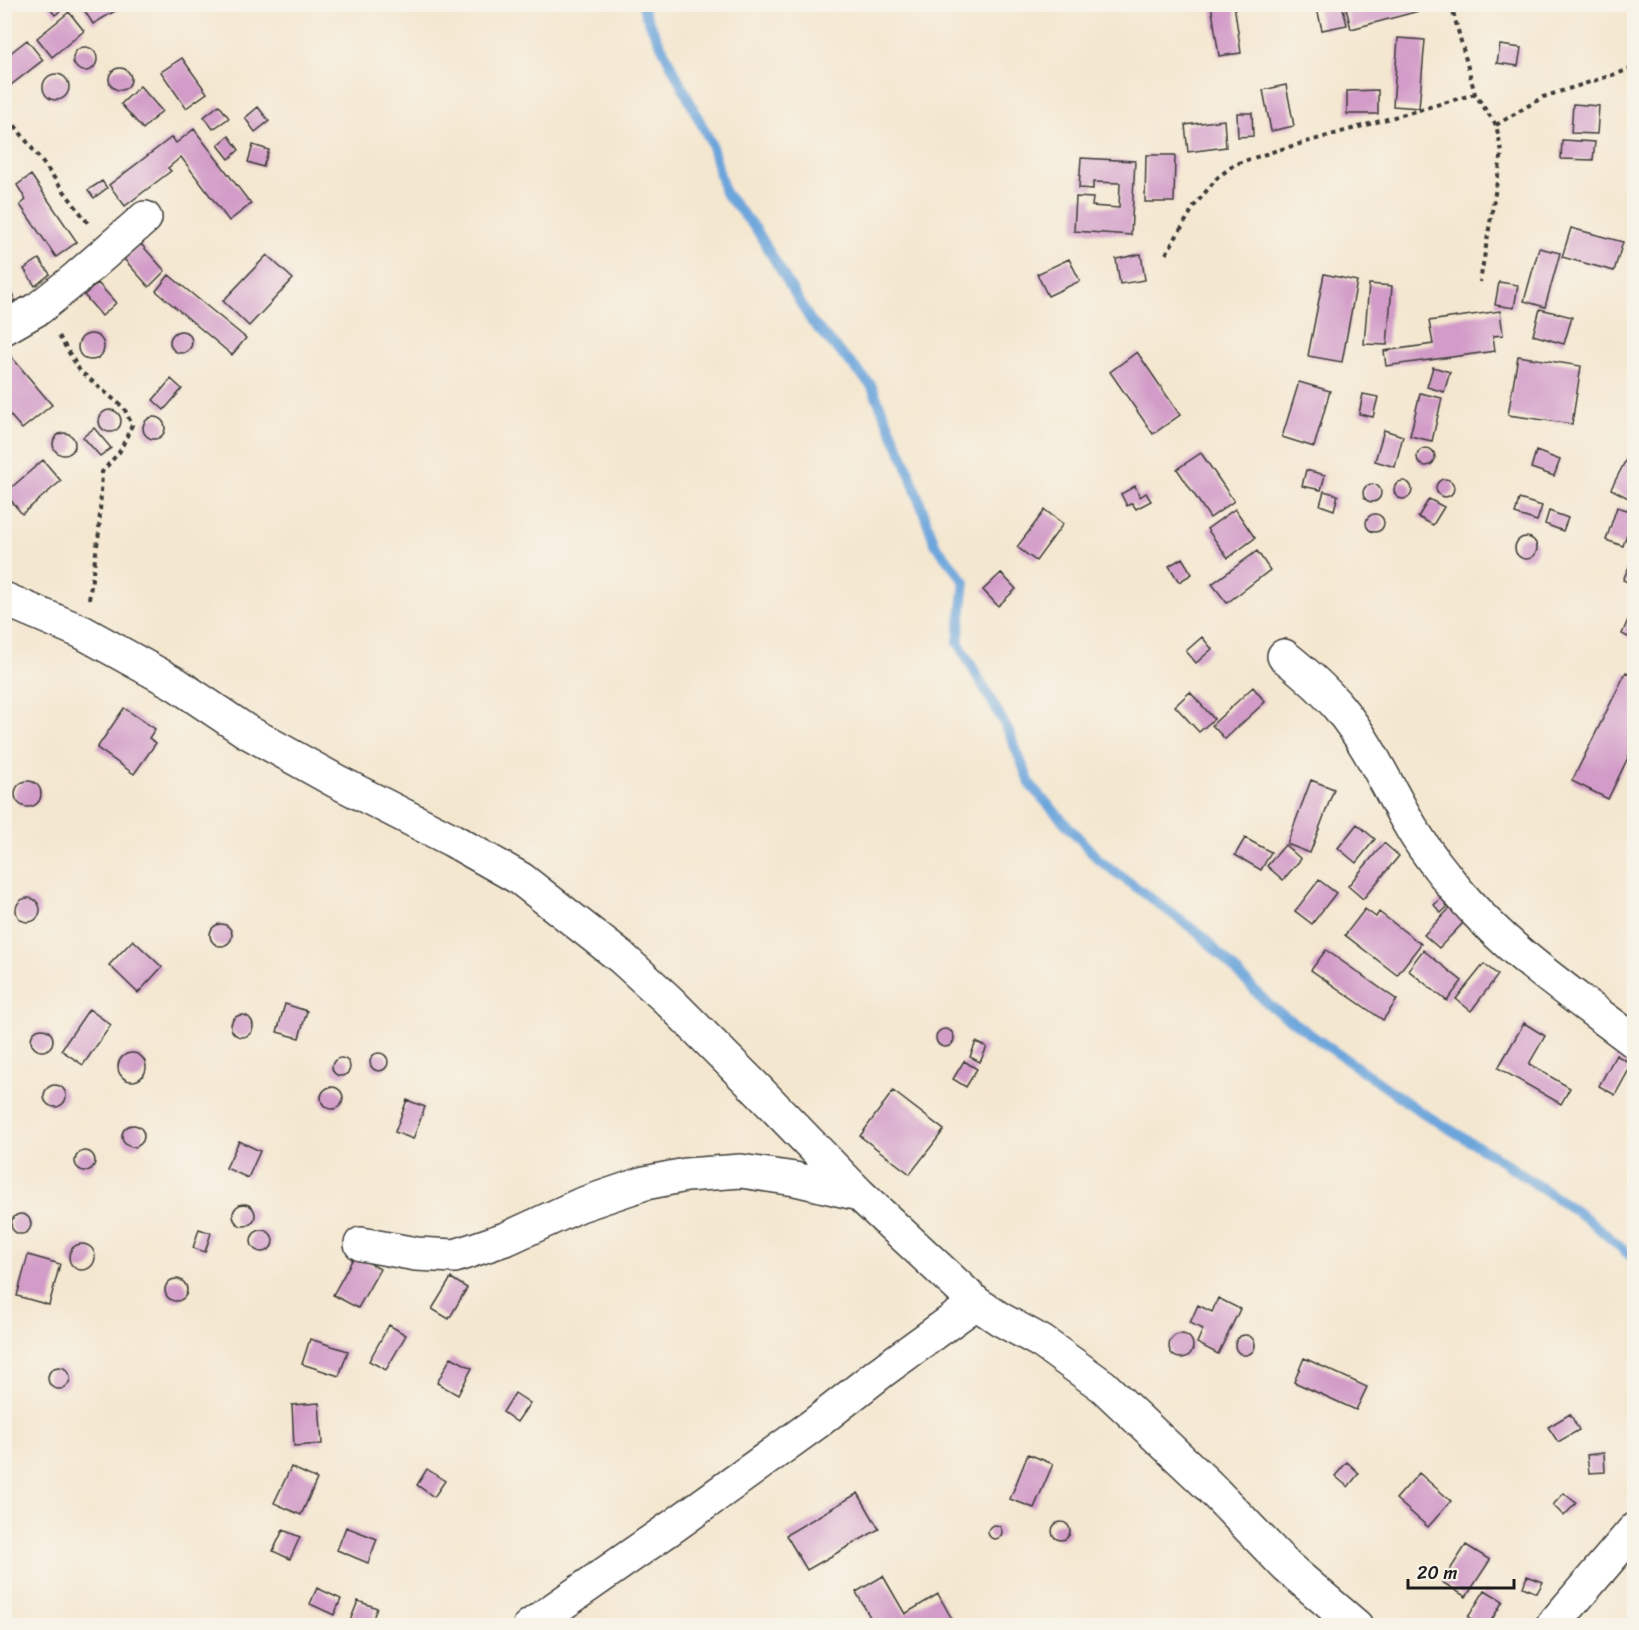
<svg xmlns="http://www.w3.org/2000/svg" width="1639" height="1630" font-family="Sriracha,sans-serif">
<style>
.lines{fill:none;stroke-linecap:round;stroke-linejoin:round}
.stream{stroke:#6ca5db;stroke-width:10}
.building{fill:#d29bc8}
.minor-casing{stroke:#3c3a37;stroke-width:36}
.path{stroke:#3c3a37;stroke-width:4;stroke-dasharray:4.5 4.5;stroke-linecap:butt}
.minor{stroke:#fff;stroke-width:33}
</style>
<rect width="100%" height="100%" fill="#f7f3e8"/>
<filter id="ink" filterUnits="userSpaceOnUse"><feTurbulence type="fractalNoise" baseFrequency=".0167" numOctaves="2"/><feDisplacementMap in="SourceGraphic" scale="12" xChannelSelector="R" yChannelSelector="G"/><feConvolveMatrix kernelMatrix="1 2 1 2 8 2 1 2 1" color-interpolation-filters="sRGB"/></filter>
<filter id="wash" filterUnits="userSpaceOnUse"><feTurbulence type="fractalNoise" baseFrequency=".008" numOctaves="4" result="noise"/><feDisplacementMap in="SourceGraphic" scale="24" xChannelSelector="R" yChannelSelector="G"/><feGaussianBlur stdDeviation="1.35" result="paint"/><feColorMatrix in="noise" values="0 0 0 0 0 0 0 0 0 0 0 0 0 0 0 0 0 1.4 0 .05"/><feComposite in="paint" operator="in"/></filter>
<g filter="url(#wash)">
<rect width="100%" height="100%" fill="#f4e7d0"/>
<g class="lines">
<path class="stream" d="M643,4L645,14L711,143L725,193L756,229L811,321L871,385L905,461L935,544L965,582L958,642L1009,732L1031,786L1099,860L1201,935L1269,1005L1418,1110L1499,1159L1590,1221L1634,1259"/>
</g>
<g id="blocks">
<path class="building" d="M46,4H69L55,15Z
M1211,4H1234L1241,53L1219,56Z
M1316,4H1342L1347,25L1322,30Z
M1345,4H1417L1419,11L1351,29Z
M81,5H125L93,24Z
M69,12L84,31L52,57L37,38Z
M1398,38L1425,40L1419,108L1393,106Z
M27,40L43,60L7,88L4,86V58Z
M1500,45L1521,48L1518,66L1497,63Z
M73 59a12 12 0 1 1 24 0a12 12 0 1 1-24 0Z
M182,58L207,93L186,108L161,72Z
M109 79a11 11 0 1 1 22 0a11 11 0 1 1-22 0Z
M43 87a13 13 0 1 1 26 0a13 13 0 1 1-26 0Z
M1286,85L1294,126L1271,131L1263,90Z
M140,86L162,111L143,129L121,104Z
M1378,90V114H1347V91Z
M1573,104L1599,106L1597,134L1571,133Z
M219,105L229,118L213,129L204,117Z
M258,107L269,121L255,132L245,118Z
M1237,113H1252L1253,136L1238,137Z
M1224,120L1226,147L1188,152L1185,125Z
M194,129L251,204L229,221L181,157L168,168L171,171L125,206L109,185L172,137L176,143Z
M229,136L239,150L229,159L218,145Z
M1562,140L1595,142L1593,160L1561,159Z
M253,145L269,150L263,167L248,162Z
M1146,155H1175L1174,202H1145Z
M1081,158L1135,161L1131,235L1074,231L1076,197L1093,198L1092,206L1119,208L1120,183L1093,182V189L1079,188Z
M31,175L77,242L56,257L20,205L26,200L17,185Z
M102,181L107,188L94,198L88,190Z
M1571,228L1623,242L1614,271L1562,257Z
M141,244L165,271L149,287L124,259Z
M1539,248L1560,253L1545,307L1524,301Z
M1141,254L1145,280L1120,284L1116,259Z
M267,255L293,279L249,326L223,301Z
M39,259L50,274L35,286L24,269Z
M1069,259L1080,281L1048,296L1037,274Z
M1324,274L1357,281L1342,362L1308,356Z
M169,275L246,338L232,355L156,291Z
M1499,282L1518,285L1514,308L1495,305Z
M98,283L116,303L102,316L84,295Z
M1369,284L1392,286L1387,345L1364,344Z
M10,289L15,300L4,306V291Z
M1540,309L1572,317L1564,344L1533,335Z
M1500,311L1503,335L1493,336L1495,351L1386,366L1384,351L1433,344L1429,321Z
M170 342a11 11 0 1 1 22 0a11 11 0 1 1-22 0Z
M78 347a13 13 0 1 1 26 0a13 13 0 1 1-26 0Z
M4,348L52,405L22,429L4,408Z
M1137,352L1180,415L1153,434L1110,372Z
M1518,356L1581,366L1572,424L1508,415Z
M1433,367L1450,372L1444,392L1427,387Z
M171,379L182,389L164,410L153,400Z
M1299,382L1330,391L1314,447L1282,437Z
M1420,393L1442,398L1432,441L1410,436Z
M1363,394L1378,397L1373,417L1359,414Z
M99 421a11 11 0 1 1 22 0a11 11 0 1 1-22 0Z
M143 428a11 11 0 1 1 22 0a11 11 0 1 1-22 0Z
M94,428L111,448L100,456L83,437Z
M1384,430L1403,436L1395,467L1375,461Z
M53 444a11 11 0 1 1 22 0a11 11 0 1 1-22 0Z
M1634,444V495L1632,500L1611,489Z
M1417 457a9 9 0 1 1 18 0a9 9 0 1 1-18 0Z
M1536,451L1560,460L1554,476L1531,468Z
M1201,453L1234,501L1210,518L1177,469Z
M43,460L61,481L22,514L5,493Z
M1306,470L1325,475L1321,490L1302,486Z
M1436 488a9 9 0 1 1 18 0a9 9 0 1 1-18 0Z
M1394 490a9 9 0 1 1 18 0a9 9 0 1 1-18 0Z
M1363 493a9 9 0 1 1 18 0a9 9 0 1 1-18 0Z
M1135,486L1140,497L1146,493L1151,501L1136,509L1132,503L1127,506L1121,494Z
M1324,491L1338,495L1334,510L1320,505Z
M1429,499L1444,507L1433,525L1418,517Z
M1519,499L1542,506L1537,521L1515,514Z
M1617,507L1634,512L1623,546L1606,540Z
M1235,509L1255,538L1228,558L1207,529Z
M1045,510L1063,524L1036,561L1017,547Z
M1549,511L1568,518L1563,531L1545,524Z
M1366 523a9 9 0 1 1 18 0a9 9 0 1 1-18 0Z
M1515 548a11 11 0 1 1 22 0a11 11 0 1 1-22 0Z
M1257,551L1270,570L1227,603L1212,584Z
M1634,556V585L1623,580Z
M1182,558L1192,574L1179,582L1169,566Z
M1001,573L1016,589L998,606L983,590Z
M1634,606V640L1622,634Z
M1202,637L1212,649L1196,663L1186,651Z
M1626,672L1634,677V745L1608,799L1572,781Z
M1253,687L1265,702L1225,739L1212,725Z
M1190,692L1214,719L1199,732L1175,706Z
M124,708L155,729L149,738L156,743L134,774L97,748Z
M1311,780L1334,789L1310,853L1287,844Z
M15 794a13 13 0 1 1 26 0a13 13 0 1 1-26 0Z
M1357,824L1375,839L1356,863L1338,848Z
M1245,838L1271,852L1261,870L1235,855Z
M1384,843L1399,856L1363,899L1348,886Z
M1285,845L1301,859L1283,880L1267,866Z
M1319,880L1336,893L1312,924L1295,911Z
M1444,895L1452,902L1441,913L1434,905Z
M16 910a12 12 0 1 1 24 0a12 12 0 1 1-24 0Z
M1450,908L1464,922L1439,948L1424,935Z
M1365,909L1376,917L1379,912L1421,944L1397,975L1345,935Z
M210 935a11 11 0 1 1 22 0a11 11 0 1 1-22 0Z
M133,940L162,967L138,993L109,965Z
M1326,950L1397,1000L1383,1020L1311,970Z
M1423,950L1462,981L1447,1001L1408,970Z
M1484,964L1498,975L1471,1011L1456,999Z
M285,1004L307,1011L299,1038L277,1032Z
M89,1009L111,1025L83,1065L61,1050Z
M231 1026a11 11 0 1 1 22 0a11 11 0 1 1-22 0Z
M1524,1023L1545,1036L1529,1064L1570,1088L1561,1104L1498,1068Z
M936 1038a9 9 0 1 1 18 0a9 9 0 1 1-18 0Z
M31 1040a11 11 0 1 1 22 0a11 11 0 1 1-22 0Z
M976,1042L987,1047L980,1062L970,1057Z
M118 1067a14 14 0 1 1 28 0a14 14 0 1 1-28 0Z
M370 1062a9 9 0 1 1 18 0a9 9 0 1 1-18 0Z
M1616,1055L1632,1064L1615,1095L1599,1086Z
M332 1067a9 9 0 1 1 18 0a9 9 0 1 1-18 0Z
M964,1061L977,1069L966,1087L953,1079Z
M44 1096a11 11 0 1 1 22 0a11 11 0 1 1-22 0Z
M321 1098a11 11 0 1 1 22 0a11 11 0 1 1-22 0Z
M893,1091L944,1130L910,1174L860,1136Z
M407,1100L425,1107L413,1139L395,1132Z
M122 1136a11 11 0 1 1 22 0a11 11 0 1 1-22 0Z
M239,1141L260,1151L248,1178L226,1168Z
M75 1161a10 10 0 1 1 20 0a10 10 0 1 1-20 0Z
M233 1215a11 11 0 1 1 22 0a11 11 0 1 1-22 0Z
M11 1224a10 10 0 1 1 20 0a10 10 0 1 1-20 0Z
M199,1229L211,1233L205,1252L193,1248Z
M251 1241a11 11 0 1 1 22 0a11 11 0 1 1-22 0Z
M69 1257a13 13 0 1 1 26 0a13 13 0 1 1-26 0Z
M28,1255L60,1264L49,1305L17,1296Z
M355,1255L380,1269L358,1308L333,1295Z
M451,1278L467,1288L449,1319L432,1309Z
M165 1290a11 11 0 1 1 22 0a11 11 0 1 1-22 0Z
M1218,1298L1240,1309L1218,1354L1197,1343L1203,1329L1190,1323L1198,1305L1212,1312Z
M389,1325L406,1335L386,1370L369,1361Z
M1169 1346a12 12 0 1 1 24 0a12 12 0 1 1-24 0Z
M1235 1345a10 10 0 1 1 20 0a10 10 0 1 1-20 0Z
M310,1339L348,1351L339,1376L302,1364Z
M451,1357L472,1368L458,1395L437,1383Z
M1304,1358L1367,1387L1356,1410L1294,1382Z
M48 1378a11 11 0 1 1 22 0a11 11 0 1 1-22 0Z
M515,1393L530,1403L517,1422L503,1412Z
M319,1403L322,1444L294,1446L292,1405Z
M1570,1414L1579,1430L1558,1442L1548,1427Z
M1604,1453L1605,1472L1589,1473L1587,1455Z
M1028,1454L1053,1464L1034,1508L1010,1499Z
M1347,1462L1359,1473L1348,1487L1335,1476Z
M291,1467L317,1479L301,1515L274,1503Z
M427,1469L445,1481L434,1497L417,1485Z
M1419,1473L1451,1501L1428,1527L1396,1499Z
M858,1493L879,1529L807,1570L786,1535Z
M1564,1493L1576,1503L1564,1516L1553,1505Z
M1052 1531a9 9 0 1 1 18 0a9 9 0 1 1-18 0Z
M988 1532a7 7 0 1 1 14 0a7 7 0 1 1-14 0Z
M346,1527L377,1539L368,1563L337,1550Z
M283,1530L300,1537L290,1559L273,1551Z
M1466,1545L1490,1560L1466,1597L1442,1582Z
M883,1576L905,1614L938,1594L956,1626H875L856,1592Z
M1527,1576L1543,1582L1537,1593L1523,1587Z
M317,1588L341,1599L334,1615L310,1604Z
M1485,1590L1503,1601L1488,1626H1481L1468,1617Z
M358,1601L377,1608L370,1626H348Z"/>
</g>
</g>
<g filter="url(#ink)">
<use href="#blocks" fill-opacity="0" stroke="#3c3a37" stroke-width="1.5"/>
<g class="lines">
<g class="minor-casing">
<path id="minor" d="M4,328L39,308L74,280L145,218
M4,599L82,632L176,684L246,731L336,781L452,840L521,879L622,958L668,1000L758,1090L859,1194L976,1303L1000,1319L1042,1342L1103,1386L1206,1483L1287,1567L1356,1626
M1284,656C1304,672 1324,689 1340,709C1368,743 1386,784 1408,822C1418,840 1431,858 1444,874C1495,943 1567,990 1634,1041
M361,1244L416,1254L455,1256L508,1238L580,1205L645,1183L686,1175L741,1171L795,1179L859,1194
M530,1626L675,1525L816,1423L881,1372L976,1303
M1552,1626L1634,1530"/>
</g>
<path class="path" d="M1451,4L1475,94L1496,125L1502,152L1480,282
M4,111L88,223
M1496,125L1543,97L1634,68
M1166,254L1195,205L1217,178L1235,164L1278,150L1475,94
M59,336L80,371L124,408L132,425L120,451L102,472L99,532L89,599"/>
<use href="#minor" class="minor"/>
</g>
</g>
<rect width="1639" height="1630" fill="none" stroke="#f7f3e8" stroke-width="24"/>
<path d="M1408 1579v9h106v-9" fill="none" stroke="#1c1c1c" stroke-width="3"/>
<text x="1417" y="1579" font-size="18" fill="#1c1c1c" stroke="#f7f3e8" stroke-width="4.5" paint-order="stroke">20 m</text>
</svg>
